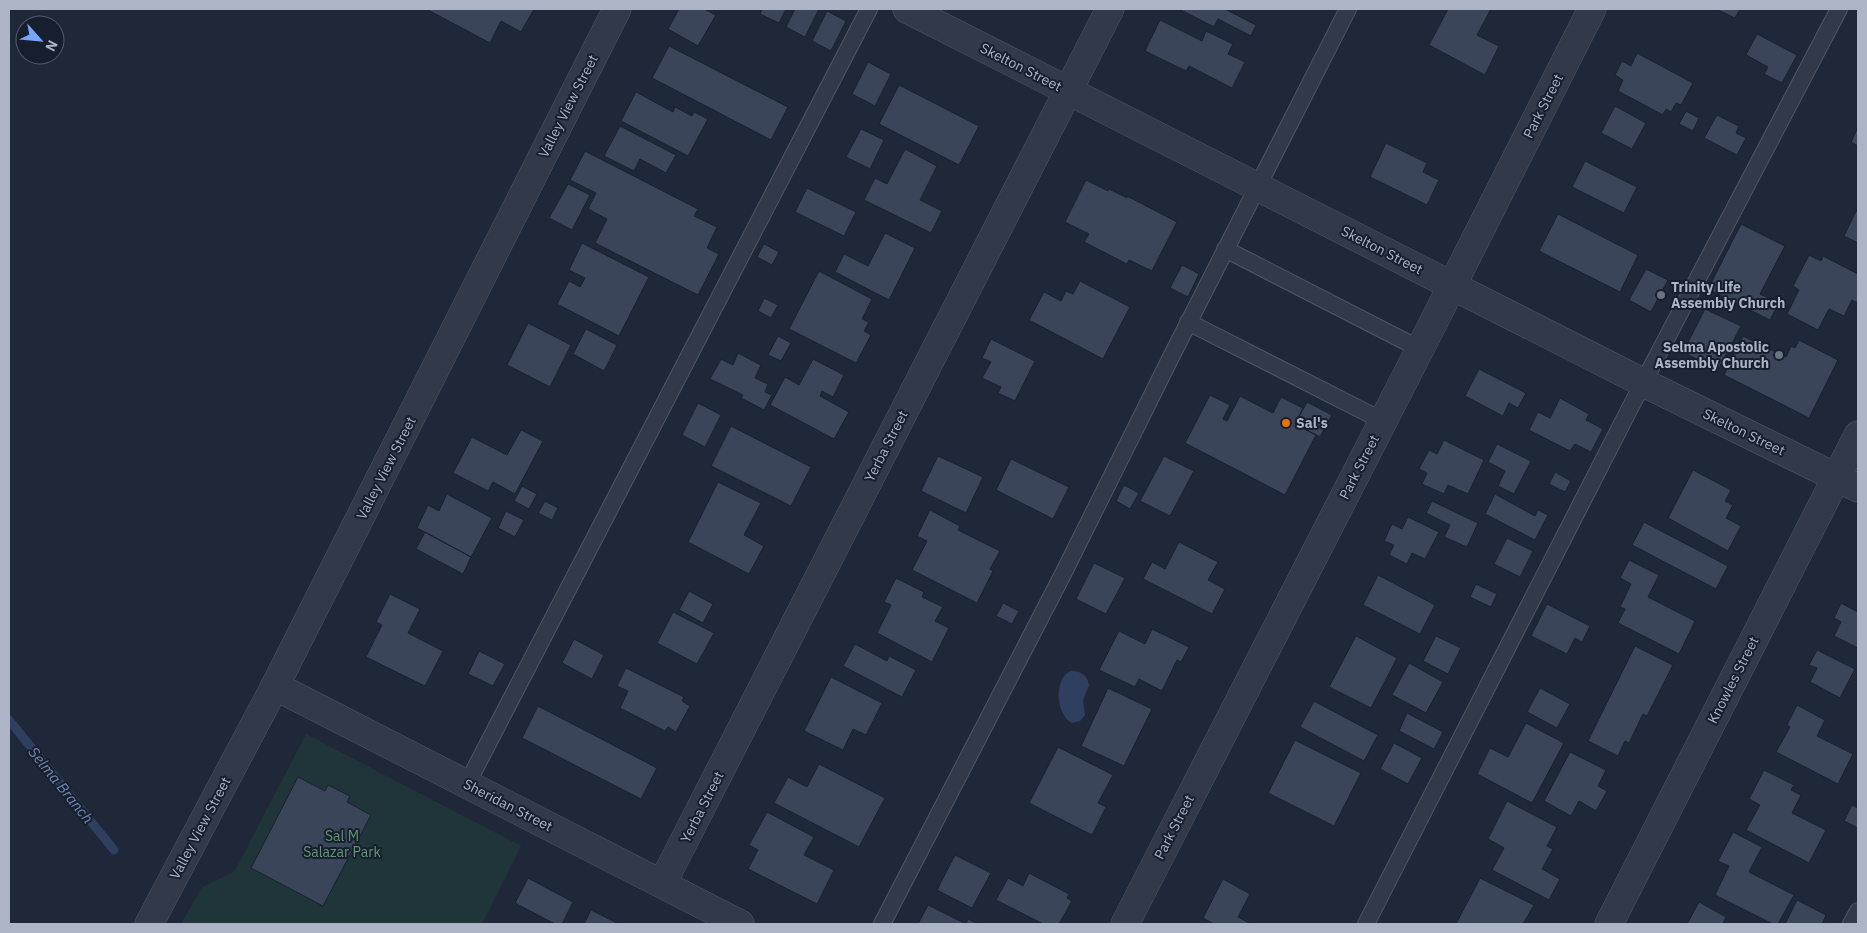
<svg xmlns="http://www.w3.org/2000/svg" width="1867" height="933" font-family="'IBM Plex Sans',sans-serif">
<style>
.green{fill:#20353a}
.water{fill:#2e3f60}
.lines{fill:none;stroke-linecap:round;stroke-linejoin:round}
.stream{stroke:#2e3f60;stroke-width:9}
.building{fill:#3a4559;stroke:#192130}
.lane-casing{stroke:#4f5767;stroke-width:18}
.street-casing{stroke:#4f5767;stroke-width:29}
.lane{stroke:#323a49;stroke-width:16}
.street{stroke:#323a49;stroke-width:28}
.worship-dot{fill:#6b7280;stroke:#171f2e;stroke-width:2}
.food-dot{fill:#e8710a;stroke:#171f2e;stroke-width:2}
.labels{text-anchor:middle;dominant-baseline:central;stroke-width:4;stroke-linejoin:round;paint-order:stroke}
.street-label{font-size:14px;fill:#acb4c6;stroke:#171f2e}
.poi-label{font-size:14px;font-weight:bold;fill:#acb4c6;stroke:#171f2e;text-anchor:start}
.park-label{font-size:14px;fill:#619972;stroke:#171f2e}
.water-label{font-size:15px;font-style:italic;fill:#7188b2;stroke:#171f2e}
</style>
<rect width="100%" height="100%" fill="#1e2839"/>
<path class="green" d="M306,734L521,846L482,924H181L202,887L232,873L236,869Z"/>
<path class="water" d="M1071,671C1081,671 1087,675 1089,685L1083,700L1085,715L1080,721L1072,723C1056,715 1053,678 1071,671Z"/>
<g class="lines">
<path class="stream" d="M9,720L114,850"/>
</g>
<path class="building" d="M429,9H534L521,32L501,21L490,43L428,10Z
M679,9H704L716,15L698,46L668,29Z
M762,9H786L779,23L760,14Z
M795,9H819L805,37L786,27Z
M1179,9H1225L1256,25L1251,36L1218,19L1214,27Z
M1448,9H1491L1477,35L1499,46L1485,75L1429,45Z
M1716,9H1740L1735,18Z
M827,11L846,21L831,51L812,41Z
M1160,20L1202,41L1206,31L1233,44L1228,54L1245,62L1232,88L1189,66L1186,71L1145,51Z
M1757,34L1797,55L1782,83L1764,74L1768,67L1746,55Z
M669,46L788,107L771,140L652,78Z
M1637,53L1693,83L1681,105L1676,103L1671,112L1666,109L1663,115L1618,91L1623,80L1615,75L1622,61L1631,66Z
M868,62L891,74L875,106L852,94Z
M899,85L979,126L959,165L879,124Z
M636,92L673,112L675,107L692,116L694,112L708,119L688,156L621,121Z
M1615,106L1646,123L1632,149L1601,133Z
M1686,111L1699,118L1693,131L1679,124Z
M1717,115L1739,126L1736,133L1746,138L1737,155L1704,138Z
M620,126L676,155L666,173L640,159L634,171L604,156Z
M1858,127V146L1851,142Z
M861,129L884,140L870,169L846,157Z
M1386,143L1427,163L1423,172L1439,180L1427,205L1370,177Z
M905,149L937,166L920,200L942,211L931,233L864,200L875,178L887,184Z
M585,151L698,209L694,216L717,227L707,248L719,254L698,295L595,243L607,219L588,209L596,193L570,180Z
M1585,161L1637,187L1624,213L1572,187Z
M1086,180L1108,191L1109,189L1127,198V196L1177,222L1152,271L1129,260L1127,264L1084,242L1089,234L1065,222Z
M568,184L590,195L572,230L549,218Z
M807,188L856,212L844,236L795,212Z
M1856,211L1858,212V243L1844,236Z
M1558,214L1638,255L1620,292L1539,251Z
M1741,224L1785,246L1760,294L1779,303L1770,320L1708,289Z
M885,233L915,248L889,300L835,272L844,254L868,266Z
M582,243L649,277L619,336L557,304L569,281L580,287L585,278L569,270Z
M764,244L779,252L772,265L757,257Z
M1809,255L1821,261L1823,256L1858,274V303L1852,300L1844,316L1829,309L1818,330L1787,314L1799,290L1793,286Z
M1182,265L1199,274L1188,297L1170,288Z
M1646,269L1668,280L1651,312L1629,300Z
M819,271L872,299L862,319L869,322L864,331L871,335L856,363L789,329Z
M1080,281L1130,307L1103,359L1029,320L1044,292L1061,301L1066,291L1073,294Z
M764,298L778,305L771,318L758,311Z
M1705,309L1741,326L1718,370L1683,352Z
M528,323L571,345L550,387L507,365Z
M586,329L617,345L604,371L573,354Z
M778,336L791,343L781,361L768,355Z
M1743,336L1786,357L1791,346L1795,348L1799,340L1838,360L1809,418L1724,375Z
M991,339L1035,361L1015,401L998,393L1001,387L982,378L991,362L982,358Z
M738,353L761,365L755,378L768,384L765,392L772,395L764,410L741,398L743,395L710,379L721,359L733,365Z
M813,359L844,375L833,397L822,391L820,396L849,412L834,439L770,405L785,377L799,385Z
M1479,369L1526,393L1518,408L1509,403L1503,416L1465,396Z
M1210,395L1230,405L1223,419L1227,421L1240,396L1273,413L1281,397L1303,408L1295,424L1316,435L1285,495L1185,443Z
M1560,398L1589,414L1586,420L1603,429L1591,452L1575,444L1570,451L1529,430L1538,412L1550,418Z
M1307,402L1332,415L1320,437L1295,424Z
M698,403L721,415L705,447L682,435Z
M731,426L811,467L791,506L711,466Z
M521,430L543,441L515,494L493,482L488,491L453,473L472,437L507,455Z
M1444,440L1484,460L1468,494L1448,485L1444,494L1422,484L1427,473L1419,469L1429,450L1437,454Z
M1497,444L1531,461L1514,494L1498,486L1505,471L1488,462Z
M938,456L983,477L966,513L921,491Z
M1164,456L1194,471L1170,516L1140,501Z
M1011,459L1069,487L1053,519L996,490Z
M1693,470L1731,490L1725,501L1733,505L1726,518L1741,526L1728,551L1668,518Z
M1555,472L1571,481L1565,492L1549,484Z
M718,482L761,503L744,535L764,546L749,574L688,542Z
M1124,485L1139,493L1130,509L1116,501Z
M522,486L537,494L529,509L514,501Z
M447,494L492,518L471,557L417,528L428,505L439,511Z
M1495,494L1535,516L1538,510L1548,515L1535,540L1485,514Z
M545,501L558,508L552,520L538,513Z
M1432,501L1478,523L1467,547L1444,537L1450,525L1426,513Z
M930,510L960,526L958,530L1000,551L990,569L993,571L977,603L912,570L927,541L917,536Z
M506,511L524,520L515,537L498,528Z
M1408,517L1439,532L1425,559L1412,553L1407,564L1389,555L1394,545L1384,541L1392,524L1402,529Z
M1644,522L1728,566L1716,589L1632,545Z
M425,532L471,557L463,574L416,549Z
M1507,538L1533,551L1520,577L1494,564Z
M1179,542L1218,562L1208,580L1225,589L1212,614L1143,579L1152,562L1165,569Z
M1629,560L1659,575L1648,597L1695,621L1679,654L1618,623L1625,609L1620,607L1631,584L1620,578Z
M1094,563L1125,578L1106,614L1076,599Z
M1378,575L1435,605L1420,634L1363,605Z
M896,578L924,592L922,597L943,607L935,621L949,628L932,662L877,633L891,605L884,602Z
M1476,584L1497,594L1491,607L1470,597Z
M689,591L713,604L703,623L679,610Z
M390,594L420,609L408,633L443,651L425,686L366,657L382,625L376,622Z
M1003,603L1019,611L1012,624L996,616Z
M1841,603L1858,612V648L1834,636L1841,622L1834,618Z
M1547,604L1590,626L1582,642L1575,638L1567,654L1531,636Z
M673,612L714,633L697,664L657,643Z
M1152,629L1189,647L1181,662L1177,660L1162,691L1139,679L1135,687L1099,670L1119,631L1145,644Z
M1356,636L1397,658L1371,708L1329,687Z
M1436,636L1461,648L1448,674L1423,661Z
M574,639L604,655L592,679L562,663Z
M855,644L887,661L889,656L916,670L902,697L843,666Z
M1635,646L1673,665L1647,716L1643,714L1629,743L1625,741L1618,756L1588,741Z
M1817,650L1855,669L1840,698L1810,682L1817,668L1809,665Z
M479,651L505,664L493,686L468,674Z
M1409,663L1443,682L1426,713L1392,695Z
M626,668L684,697L682,701L690,706L676,732L668,727L665,731L620,708L628,691L617,686Z
M831,677L882,703L866,735L853,729L843,750L804,731Z
M1108,688L1152,709L1124,766L1081,746Z
M1540,688L1570,704L1557,728L1527,712Z
M1314,701L1378,735L1364,761L1300,727Z
M1797,705L1825,720L1817,736L1853,754L1838,784L1776,752L1790,727L1787,725Z
M538,706L657,768L641,799L522,738Z
M1407,713L1443,732L1434,749L1399,731Z
M1526,723L1564,743L1532,803L1477,774L1490,748L1508,757Z
M1295,740L1361,773L1334,826L1268,793Z
M1394,743L1422,758L1408,784L1380,769Z
M1058,747L1113,775L1098,803L1106,807L1092,835L1029,803Z
M1570,752L1606,770L1598,786L1607,791L1596,811L1579,801L1571,816L1544,801Z
M819,764L885,798L859,847L774,803L788,777L807,787Z
M1764,770L1794,785L1791,790L1801,795L1792,813L1826,830L1809,863L1746,830L1760,805L1749,799Z
M298,777L325,791L328,785L350,796L347,802L371,815L323,906L251,868Z
M1507,801L1557,827L1547,846L1553,849L1542,869L1560,879L1549,900L1492,870L1504,848L1488,839Z
M1852,805L1858,808V828L1844,821Z
M767,812L814,837L804,855L834,870L817,904L748,869L758,850L749,845Z
M1733,832L1762,847L1749,872L1794,895L1778,924H1773L1715,895L1729,866L1718,861Z
M955,855L991,873L972,908L937,890Z
M1029,873L1069,894L1067,898L1072,901L1059,924H1043L996,900L1008,878L1023,886Z
M528,878L573,902L562,924H555L515,903Z
M1480,878L1534,905L1523,924L1521,923L1520,924H1456Z
M1223,879L1250,894L1238,917L1251,924H1214L1203,918Z
M1797,900L1826,915L1822,924H1785Z
M1699,902L1726,917L1723,924H1687Z
M928,905L966,924L968,919L978,924H918Z
M591,910L619,924H584Z"/>
<g class="lines">
<g class="lane-casing">
<path id="lane" d="M1225,249L1420,349
M1188,322L1383,421
M467,784L869,9
M882,924L1063,574L1172,355L1348,9
M1366,924L1630,408L1839,9
M1851,924L1858,911"/>
</g>
<g class="street-casing">
<path id="street" d="M907,9L1644,383L1858,488
M275,686L740,924
M662,884L1110,9
M149,924L275,686L617,9
M1125,924L1420,349L1592,9
M1609,924L1858,435"/>
</g>
<use href="#lane" class="lane"/>
<use href="#street" class="street"/>
</g>
<g class="worship-dot">
<circle cx="1661" cy="295" r="5"/>
<circle cx="1779" cy="355" r="5"/>
</g>
<circle class="food-dot" cx="1286" cy="423" r="5"/>
<g class="labels">
<g class="street-label">
<text transform="translate(1021 67) rotate(27)">Skelton Street</text>
<text transform="translate(568 106) rotate(-63)">Valley View Street</text>
<text transform="translate(1543 106) rotate(-63)">Park Street</text>
<text transform="translate(1382 250) rotate(27)">Skelton Street</text>
<text transform="translate(1744 432) rotate(26)">Skelton Street</text>
<text transform="translate(886 446) rotate(-63)">Yerba Street</text>
<text transform="translate(1359 467) rotate(-63)">Park Street</text>
<text transform="translate(386 468) rotate(-63)">Valley View Street</text>
<text transform="translate(1733 680) rotate(-63)">Knowles Street</text>
<text transform="translate(508 805) rotate(27)">Sheridan Street</text>
<text transform="translate(702 807) rotate(-63)">Yerba Street</text>
<text transform="translate(1174 827) rotate(-63)">Park Street</text>
<text transform="translate(200 828) rotate(-62)">Valley View Street</text>
</g>
<g class="poi-label">
<text x="1671" y="287">Trinity Life<tspan x="1671" dy="16">Assembly Church</tspan></text>
<text x="1769" y="347" text-anchor="end">Selma Apostolic<tspan x="1769" dy="16">Assembly Church</tspan></text>
<text x="1296" y="423">Sal's</text>
</g>
<g class="park-label">
<text x="342" y="836">Sal M<tspan x="342" dy="16">Salazar Park</tspan></text>
</g>
<g class="water-label">
<text transform="translate(61 785) rotate(51)">Selma Branch</text>
</g>
</g>
<rect width="1867" height="933" fill="none" stroke="#acb4c6" stroke-width="20"/>
<g transform="translate(40 40) rotate(117)"><circle r="24" fill="#171f2e" stroke="#535b6b"/>
<path d="M0-4L9 19L0 12L-9 19Z" fill="#78a3ff"/>
<text y="-8" font-size="14" font-weight="bold" text-anchor="middle" fill="#acb4c6">N</text>
</g>
</svg>
